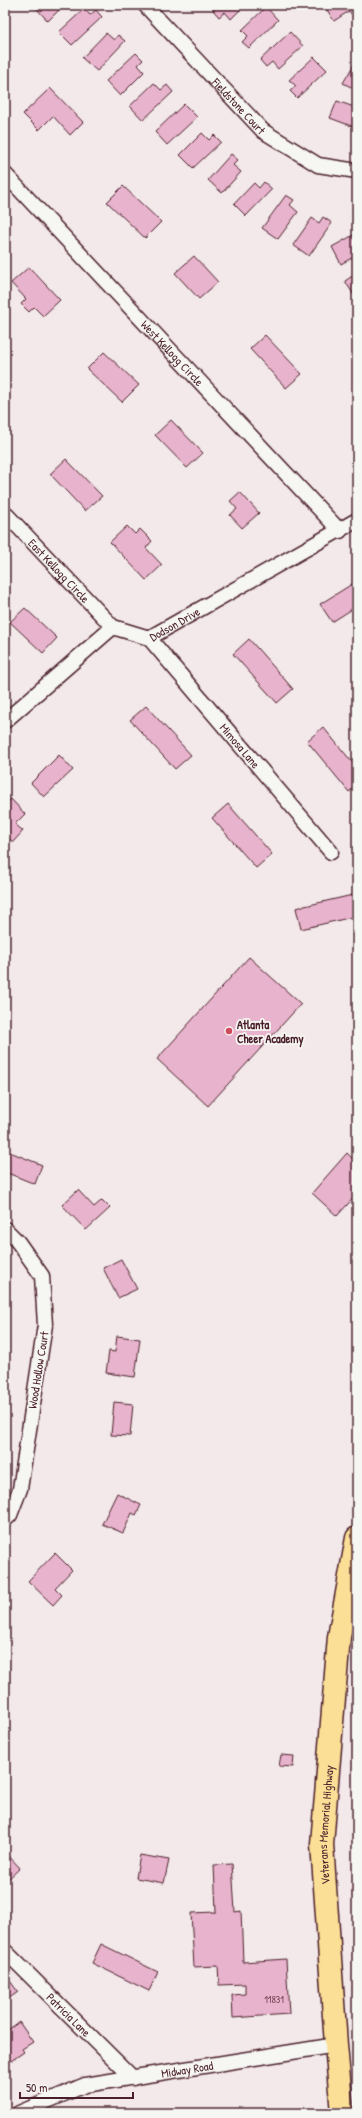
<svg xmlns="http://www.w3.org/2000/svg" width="362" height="2118" font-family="'Patrick Hand',sans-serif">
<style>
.building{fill:#e8b3cc;stroke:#4a1f2b}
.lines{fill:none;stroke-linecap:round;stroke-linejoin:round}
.minor-casing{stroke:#4a1f2b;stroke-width:17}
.primary-casing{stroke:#4a1f2b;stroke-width:25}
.minor{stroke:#f6f6f2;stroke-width:14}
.primary{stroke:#fbdf96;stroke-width:22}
.poi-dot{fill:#d1495b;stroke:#f6f6f2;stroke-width:1.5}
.labels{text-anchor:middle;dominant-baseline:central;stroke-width:3.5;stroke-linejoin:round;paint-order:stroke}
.number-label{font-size:10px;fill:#724453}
.street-label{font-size:12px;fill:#4a1f2b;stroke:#f6f6f2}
.poi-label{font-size:12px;font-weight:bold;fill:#4a1f2b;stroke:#f6f6f2;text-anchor:start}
</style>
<rect width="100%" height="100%" fill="#f3e9ea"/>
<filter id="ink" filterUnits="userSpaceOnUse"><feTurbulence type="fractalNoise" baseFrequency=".025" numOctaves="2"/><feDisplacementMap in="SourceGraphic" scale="8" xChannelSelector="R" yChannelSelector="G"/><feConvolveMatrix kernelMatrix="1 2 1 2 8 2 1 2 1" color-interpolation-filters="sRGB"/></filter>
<g filter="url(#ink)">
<path class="building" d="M37,5H64L48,21L35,7Z
M218,5H245L231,19L225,12L219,17L213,10Z
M324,5H357V14L353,16L349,11L334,21Z
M266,7L278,20L249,48L242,42L248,36L242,30Z
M84,9L90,15L96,10L102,17L72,45L59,32Z
M290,32L303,46L278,69L272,62L266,67L260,60Z
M106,33L114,40L118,35L125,41L97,71L82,58Z
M136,53L143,60L138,65L144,72L120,96L106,81Z
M314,57L327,70L297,98L290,91L296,86L289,80Z
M353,66L357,69V90L343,83Z
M154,83L161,90L167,85L173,92L143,120L130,106Z
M50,88L83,122L70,135L53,116L39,130L23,114Z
M337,101L357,108V128L330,118Z
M184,104L197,117L167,145L155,132Z
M202,133L209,140L214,135L221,142L193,168L180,155Z
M231,154L238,160L233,165L241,172L222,193L208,180Z
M264,182L272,189L246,216L234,204L254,183L259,188Z
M123,186L161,222L145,238L107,202Z
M286,195L294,200L290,205L298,212L278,239L262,228Z
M323,217L332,223L309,256L293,245L312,218L319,223Z
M357,233V255L341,264L332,247Z
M194,256L218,282L199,299L175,273Z
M29,267L60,300L43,316L34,307L29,312L21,304L26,299L11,283Z
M357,273V296L355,297L345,281Z
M265,335L302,374L286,388L250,349Z
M104,352L139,385L122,402L87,369Z
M171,420L203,453L187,468L155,435Z
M66,459L102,496L85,511L50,474Z
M240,492L259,513L242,528L230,515L237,509L230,501Z
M127,526L135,534L140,529L152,541L146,548L162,565L146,580L110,542Z
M357,581V606L332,622L320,604Z
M25,608L57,638L43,653L10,622Z
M249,639L293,689L277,703L233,654Z
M146,706L191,755L175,769L130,720Z
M323,727L357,768V786L349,792L307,741Z
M59,755L73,770L44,797L31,783Z
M11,799L25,814L15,824L23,831L13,842L5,834V805Z
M228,804L272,854L256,868L212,818Z
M357,894V916L301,929L296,908Z
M249,957L301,1004L208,1106L157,1059Z
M5,1150L42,1165L35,1184L5,1172Z
M347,1153L357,1163V1194L337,1216L312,1193Z
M78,1190L94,1207L102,1200L110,1208L86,1230L62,1205Z
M121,1259L137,1289L118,1298L103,1268Z
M5,1284H7L5,1305Z
M117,1336L140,1339L135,1377L106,1373L109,1351L115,1352Z
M114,1402L133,1404L130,1436L111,1435Z
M117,1493L141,1505L136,1515L132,1513L123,1533L102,1524Z
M55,1553L72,1570L55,1588L62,1595L53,1605L28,1581Z
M281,1755L294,1756L293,1767L279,1766Z
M5,1852L20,1868L5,1882Z
M140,1855L169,1860L164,1883L136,1878Z
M232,1864L235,1912L241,1911L243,1962L286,1959L289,2014L233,2018L232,1995L245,1994V1984L219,1985L218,1966L194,1967L191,1913L216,1912L214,1865Z
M101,1944L158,1972L149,1991L92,1963Z
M5,1974L18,1992L5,2001Z
M19,2022L33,2042L22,2049L24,2052L5,2065V2032Z"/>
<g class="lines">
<g class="minor-casing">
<g id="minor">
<path id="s1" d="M145,5L263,131L318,165L357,171"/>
<path id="s2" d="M5,174L340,531"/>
<path id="s3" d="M5,513L113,627"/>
<path id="s4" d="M149,638L331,852"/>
<path id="s5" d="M5,721L113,627L149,638L357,520"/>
<path d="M5,1229L18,1242L42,1276L45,1325L20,1489L10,1515L5,1520"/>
<path id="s6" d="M5,1951L133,2078"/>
<path id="s7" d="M19,2113L85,2085L336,2045"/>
</g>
</g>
<g class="primary-casing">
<g id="primary">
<path id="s8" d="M342,2113L336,2045L322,1844L339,1637L357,1538"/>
</g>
</g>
<use href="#minor" class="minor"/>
<use href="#primary" class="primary"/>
</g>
</g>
<circle class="poi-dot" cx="229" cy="1031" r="4"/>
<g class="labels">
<g class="number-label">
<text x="274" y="1999">11831</text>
</g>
<g class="street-label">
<text stroke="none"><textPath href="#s1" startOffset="138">Fieldstone Court</textPath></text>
<text stroke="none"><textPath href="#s2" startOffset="245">West Kellogg Circle</textPath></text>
<text stroke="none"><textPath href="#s3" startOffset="79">East Kellogg Circle</textPath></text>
<text stroke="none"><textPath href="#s5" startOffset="210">Dodson Drive</textPath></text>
<text stroke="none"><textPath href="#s4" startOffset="141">Mimosa Lane</textPath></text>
<text transform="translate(38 1370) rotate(-81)">Wood Hollow Court</text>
<text stroke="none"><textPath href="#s8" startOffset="289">Veterans Memorial Highway</textPath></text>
<text stroke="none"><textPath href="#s6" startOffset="90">Patricia Lane</textPath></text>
<text stroke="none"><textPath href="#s7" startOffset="175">Midway Road</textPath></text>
</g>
<g class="poi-label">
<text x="237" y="1024">Atlanta<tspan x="237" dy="14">Cheer Academy</tspan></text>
</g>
</g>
<rect width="362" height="2118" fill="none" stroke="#f6f6f2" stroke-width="20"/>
<rect x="10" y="10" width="342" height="2098" fill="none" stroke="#4a1f2b" stroke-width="1.5" filter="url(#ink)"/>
<path d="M20 2092v6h113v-6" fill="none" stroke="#4a1f2b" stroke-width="2"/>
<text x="26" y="2092" font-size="12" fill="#4a1f2b" stroke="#f6f6f2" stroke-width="3" paint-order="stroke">50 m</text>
</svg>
